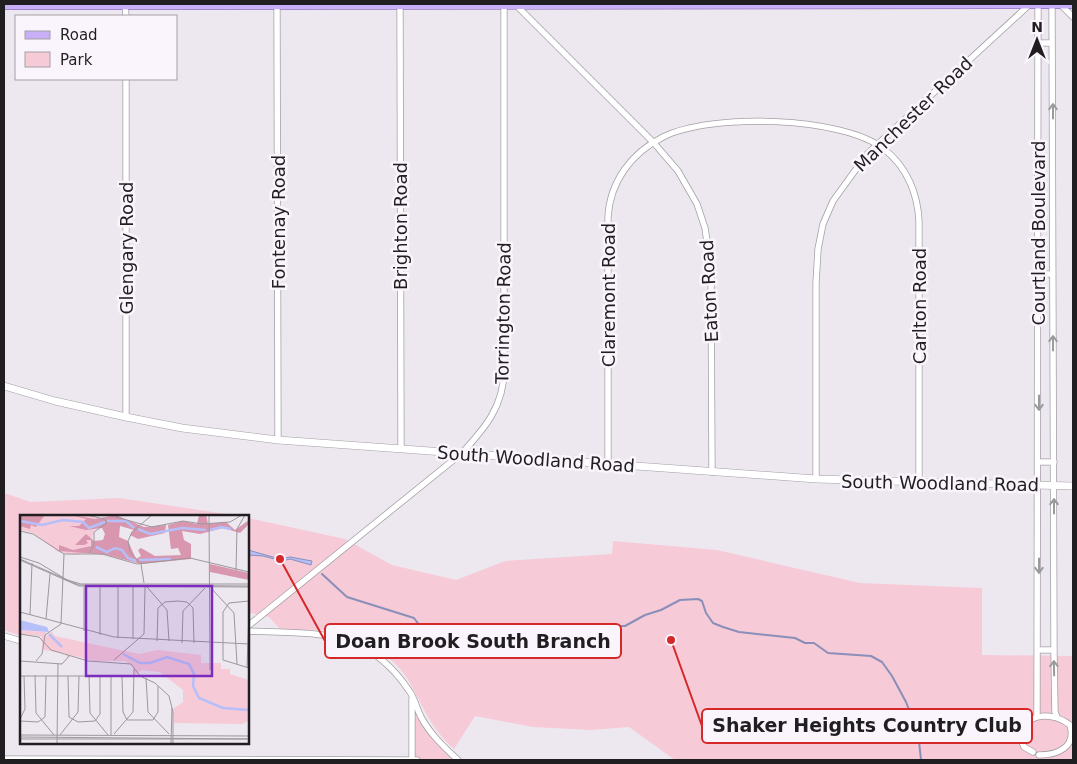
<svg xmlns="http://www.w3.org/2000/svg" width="1077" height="764" font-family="'DejaVu Sans',sans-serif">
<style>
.green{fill:#f7cad8}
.water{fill:#b6bff9;stroke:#898fb8}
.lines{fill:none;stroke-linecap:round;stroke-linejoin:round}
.stream{stroke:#898fb8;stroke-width:2}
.minor-casing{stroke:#a39fa5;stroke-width:7}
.tertiary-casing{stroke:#a39fa5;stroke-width:8}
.primary-casing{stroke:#765aaa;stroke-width:10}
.minor{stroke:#fff;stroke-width:5.5}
.tertiary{stroke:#fff;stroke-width:7}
.primary{stroke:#c8aff8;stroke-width:9}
.oneway{stroke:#9b9a9b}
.labels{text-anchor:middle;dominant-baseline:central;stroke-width:5;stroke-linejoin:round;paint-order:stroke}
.street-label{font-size:18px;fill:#201e20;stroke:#faf5fc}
.inset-river{fill:none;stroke:#b6bff9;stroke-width:2.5}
.inset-road{fill:none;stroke:#9b979c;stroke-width:1}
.view{fill:#7b2cbf;fill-opacity:0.15;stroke:#7b2cbf;stroke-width:2.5}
.inset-edge{fill:none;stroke:#201e20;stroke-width:2.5}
.leader{fill:none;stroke:#d62828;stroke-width:2}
.callout-dot{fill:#d62828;stroke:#faf5fc;stroke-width:2}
.callout{fill:#faf5fc;stroke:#d62828;stroke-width:2}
.callout-label{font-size:19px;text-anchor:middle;font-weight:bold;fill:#201e20}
</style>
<rect width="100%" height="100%" fill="#ede8ef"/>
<path class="green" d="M4,493L31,502L119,498L240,516H21V636L4,630Z
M248,518L345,539L392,565L456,580L505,561L612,554L613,541L717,550L860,583L982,588V655L1073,656V760H675L629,727L591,730L533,727L475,716L454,749C433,731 423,707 410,683C393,652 355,634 321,630C307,629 292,631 279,628L269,617L251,613L248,615Z
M412,694L421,717L458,760H412Z"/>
<path class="water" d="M248,550L280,559L290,557L312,561L311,565L290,559L282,561L263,556L248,555Z"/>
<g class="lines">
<path class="stream" d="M322,574L347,597L414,618L429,638L442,649L470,655L494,648L514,653L549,655L568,647L593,631L612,626H625L645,615L661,610L680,600L698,599L702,601L706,613L713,623L723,627L739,632L795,638L805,643H814L828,653L871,656L882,662L892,676L906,702L918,732L921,760"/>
<g class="minor-casing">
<path id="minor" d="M400,4L401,448
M1052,4L1054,655L1055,712L1057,717
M1060,4L1073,17
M125,5L126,16
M277,5L278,440
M516,5L654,143L678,171L697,204L705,228L711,269L712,472
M1038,43H1052
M126,79V417
M1038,274H1053
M1039,462H1054
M608,464V217C610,182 631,153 663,137C710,113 842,116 884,149C907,167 918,194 919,222V483
M816,479V283L818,249L823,224L833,201L867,154L1029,5
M248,626L462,453C485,428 504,406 504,370V4
M248,631C318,634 367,627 410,692C415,700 417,709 421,717C430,734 444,747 458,760
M4,636L21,641
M1039,650H1054
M412,699V760
M1037,717L1038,4
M1033,752L1024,747L1020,737C1025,711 1054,712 1070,725C1077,748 1056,755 1039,755
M4,759L417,760"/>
</g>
<g class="tertiary-casing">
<path id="tertiary" d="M4,386L55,401L126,417L182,428L278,440L816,479L1073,486"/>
</g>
<g class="primary-casing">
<path id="primary" d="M4,5L1073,4"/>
</g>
<use href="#minor" class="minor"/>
<use href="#tertiary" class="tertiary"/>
<use href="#primary" class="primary"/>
</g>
<defs><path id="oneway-shaft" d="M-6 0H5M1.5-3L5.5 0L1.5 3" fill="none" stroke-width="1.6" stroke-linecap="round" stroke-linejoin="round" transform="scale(1.25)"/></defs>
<g class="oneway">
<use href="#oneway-shaft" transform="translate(1053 111) rotate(-90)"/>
<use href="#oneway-shaft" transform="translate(1053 343) rotate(-90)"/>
<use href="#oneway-shaft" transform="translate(1039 403) rotate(90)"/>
<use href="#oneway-shaft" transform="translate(1054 506) rotate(-90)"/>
<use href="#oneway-shaft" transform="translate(1039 566) rotate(90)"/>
<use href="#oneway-shaft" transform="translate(1054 668) rotate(-91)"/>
</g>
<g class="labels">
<g class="street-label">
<text transform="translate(913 114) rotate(-44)">Manchester Road</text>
<text transform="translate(278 222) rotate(-90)">Fontenay Road</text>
<text transform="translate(400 226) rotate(-90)">Brighton Road</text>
<text transform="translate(1038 233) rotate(-90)">Courtland Boulevard</text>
<text transform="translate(126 248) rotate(-90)">Glengary Road</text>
<text transform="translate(709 291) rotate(-93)">Eaton Road</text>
<text transform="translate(608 295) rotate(-90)">Claremont Road</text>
<text transform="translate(919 306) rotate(-90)">Carlton Road</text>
<text transform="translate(503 313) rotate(-89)">Torrington Road</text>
<text transform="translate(536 459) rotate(4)">South Woodland Road</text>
<text transform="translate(940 483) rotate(1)">South Woodland Road</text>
</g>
</g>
<g transform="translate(20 515)">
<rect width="229" height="229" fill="#ede8ef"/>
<path d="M0,0H66L82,4L86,9L74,15L69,37L56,40L38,37L13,18L0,15ZM0,115L26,117V121L32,117L35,121L119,139L138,135L181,140V148H201V154H210V159L229,165V206L222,209L154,208L153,194L163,187V175L140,157L122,155L114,160V152L105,146H74L51,140L47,142L45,138L23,135L21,121L0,119Z" fill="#f7cad8"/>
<path d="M0,0H24V1L16,12L11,10L10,14L0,11ZM52,0L75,4L96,0L124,12L146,10L145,18L118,24L110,20L114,15L100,11L99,22L108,26L116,44L121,41L118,35L121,33L135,41L161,40L158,33L151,34L148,10L163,6L177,9L179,0H186L188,9L206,7L215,15L229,5V9L220,18L203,13L180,19L162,16L164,25L171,29V44L121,49L87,40L39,36V30L53,35L71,31V25H66L68,28L64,30H55L66,19L74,26L83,25L85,19L82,13L66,15L49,11H59L66,4ZM190,49L229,58V65L190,57Z" fill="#d897ae"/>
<path d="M0,105L27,112L29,117L0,115Z" fill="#b6bff9"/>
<path class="inset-river" d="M0,6L22,10L43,5L63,7L69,13L85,7M87,6H106L114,13M118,14L130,19L162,13L186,15M190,15L201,12L211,14M76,32L87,37L95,33L102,35L108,43L116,46M119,45L151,44M29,119L42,132M103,139L120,148H130L147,142L169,149L174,159L173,171L179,183L203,193L229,195"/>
<path class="inset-road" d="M67,0L84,4L87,8L74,17V30L69,38M189,0L190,155M96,2L132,12L163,6L182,9L210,7L222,0M0,16L13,19L44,39H82L117,49L170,43L229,57M0,42L19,48L47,65L61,69H229M0,44L59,70L229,71M0,45L59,71L229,72M216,55L217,14L225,0M124,68L121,49L110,37L108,26L112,17L132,0M64,72V116M80,72V120M98,72V123M113,72V124M127,72L147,95L149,126M191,73L214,98L217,149M229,86L209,88L203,97V145L229,153M0,97L94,122L229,129M10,100L12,48M26,104L30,59M0,119L19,122L31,135L68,146L111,149L120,161L135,168L149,181L153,197V228M137,126L138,93L145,87L158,86L167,87L173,93L174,128M162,128L163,96L185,73M94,145L124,119L125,72M0,146L42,149L50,140M16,146L22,139L25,120L41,109L44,39M227,153L229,96M15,160L16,198L34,220M69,160L70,198L88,220M91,160V221M0,161H118M48,161L49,202L58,207L75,206M102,161L103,197L107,205M126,163L128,197L149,219M0,204L5,194L4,161M107,205H133M133,205L138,197V171M0,206L18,207L25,202L26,161M75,206L80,199V160M94,219L113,197L114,154M0,220L229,221M40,220L58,197L59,161M0,222L229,224M0,224H227M37,228L38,149M151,228L152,193"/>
<path class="view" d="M66,71H192V161H66Z"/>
<rect width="229" height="229" class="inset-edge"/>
</g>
<path class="leader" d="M280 559L325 641M671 640L702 726"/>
<g class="callout-dot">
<circle cx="280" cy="559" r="5"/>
<circle cx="671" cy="640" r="5"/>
</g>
<g class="callout">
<rect x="325" y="624" width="296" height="34" rx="5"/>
<rect x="702" y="709" width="330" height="34" rx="5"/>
</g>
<g class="callout-label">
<text x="473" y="648">Doan Brook South Branch</text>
<text x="867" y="732">Shaker Heights Country Club</text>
</g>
<rect width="1077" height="764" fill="none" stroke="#201e20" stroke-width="10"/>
<rect x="15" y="15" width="162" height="65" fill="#faf5fc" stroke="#a39fa4"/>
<rect x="25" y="31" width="25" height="8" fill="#c8aff8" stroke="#a39fa4"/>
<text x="60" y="40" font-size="15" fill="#201e20">Road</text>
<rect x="25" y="52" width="25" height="15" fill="#f7cad8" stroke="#a39fa4"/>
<text x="60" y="65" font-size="15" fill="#201e20">Park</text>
<g transform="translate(1037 40)" stroke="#faf5fc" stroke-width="4" paint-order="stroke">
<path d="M0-4L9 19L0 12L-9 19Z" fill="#201e20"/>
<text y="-8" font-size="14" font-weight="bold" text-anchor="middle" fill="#201e20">N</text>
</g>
</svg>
